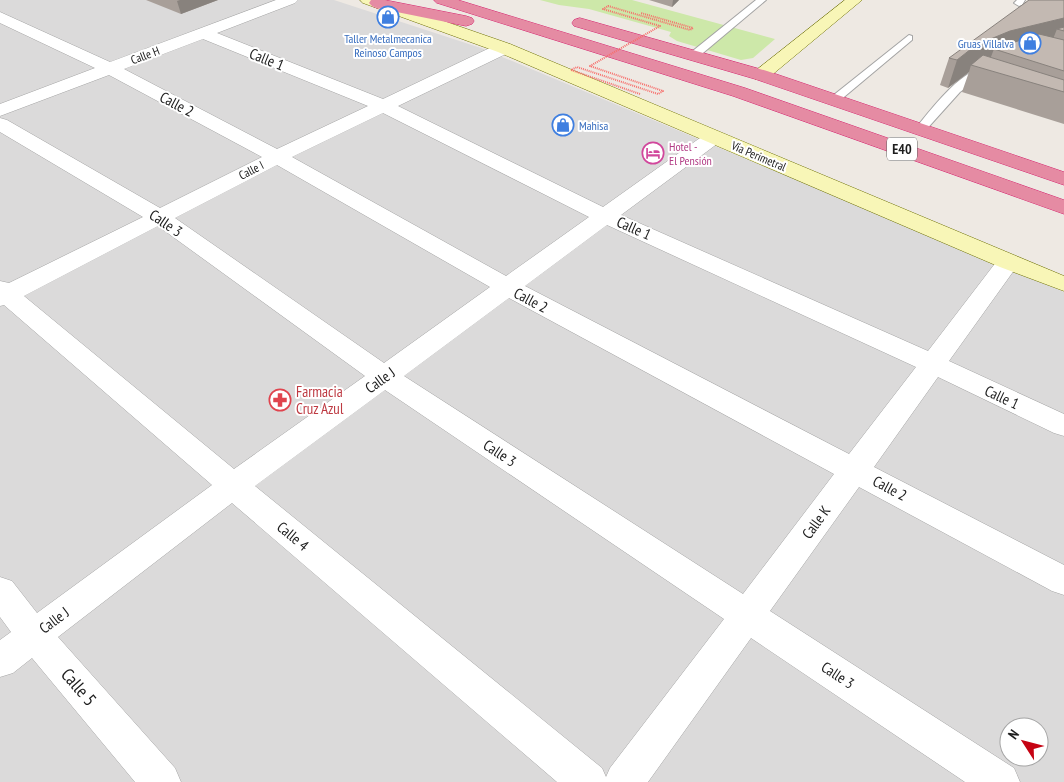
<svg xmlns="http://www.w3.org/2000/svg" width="1064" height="782" font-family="'PT Sans Narrow',sans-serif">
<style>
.residential{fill:#dbdada;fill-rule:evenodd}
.grass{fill:#cde8a9}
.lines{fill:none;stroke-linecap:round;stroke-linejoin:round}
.lane-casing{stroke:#a4a4a4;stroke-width:2}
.street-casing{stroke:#a4a4a4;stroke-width:1}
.secondary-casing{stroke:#6e7106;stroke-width:1}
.highway-casing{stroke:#d52770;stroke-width:1}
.lane{fill:#fff;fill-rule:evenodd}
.street{fill:#fff;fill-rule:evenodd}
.secondary{fill:#f8f6b7;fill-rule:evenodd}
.highway{fill:#e58ba3;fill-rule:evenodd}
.path-bridge{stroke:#f76e6b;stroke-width:2;stroke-dasharray:1 1;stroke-linecap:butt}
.wall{fill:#a89f99}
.shaded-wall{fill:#88827d}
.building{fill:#c3b9b2;stroke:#88827d}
.labels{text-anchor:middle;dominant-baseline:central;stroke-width:4;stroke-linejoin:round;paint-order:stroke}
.far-shop-label{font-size:12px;fill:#366cbe;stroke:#fff}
.far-street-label{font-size:12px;fill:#1d1d1d;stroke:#fff}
.far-hotel-label{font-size:12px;fill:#b23c85;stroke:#fff;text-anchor:start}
.shield{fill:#fff;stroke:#616161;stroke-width:1}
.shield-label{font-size:14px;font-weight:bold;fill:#1d1d1d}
.street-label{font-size:15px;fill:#1d1d1d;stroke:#fff}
.health-label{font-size:15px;fill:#be3a42;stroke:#fff;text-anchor:start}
.near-street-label{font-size:18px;fill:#1d1d1d;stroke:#fff}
</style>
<rect width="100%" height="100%" fill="#eee9e3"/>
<path class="residential" d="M0,0H334L481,48L1064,292V782H0ZM1009,727H1039V757H1009Z"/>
<path class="grass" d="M540,0H632L775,39L753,58L741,60L677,41L669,36L671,32L589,9L559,5Z"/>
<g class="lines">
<g class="lane-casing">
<path id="lane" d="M756,0H766L697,58H689V54Z
M1017,0H1025L1022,5L1019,6L1014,3Z
M909,35L912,36V40L838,102H830L829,100L830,98Z
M983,67L988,70L987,72L960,92L924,132H916L914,130L916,128C932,108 958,74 983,67Z"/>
</g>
<g class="street-casing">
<path id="street" d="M276,0H298L295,3L217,33L383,99L498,44H510L512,48L510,52L398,106L603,207L707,133L714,131L721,133L724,137L721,141L621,215L928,351L1000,257L1008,255L1016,257L1020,262L949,361L1064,414V436L1054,433L938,377L874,467L1064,565V595L1052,591L859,487L770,611L1014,768L1020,782H965L751,638L648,782H557L232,503L58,637L175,768L181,782H135L32,658L13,673L0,677V640L11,632L0,617V577L12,581L37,613L212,485L4,305L0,306V281L9,283L143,217L0,132V118L7,120L160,208L262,157L109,75L0,116V104L95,68L0,23V12L110,62ZM203,39L368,106L277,149L124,69ZM383,113L589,217L506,276L292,157ZM277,165L490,287L384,363L175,218ZM607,225L916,367L849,454L525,286ZM158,226L365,376L234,469L24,296ZM509,298L834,474L743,594L404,376ZM385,390L724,619L610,768L606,777L602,768L255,486Z"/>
</g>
<g class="secondary-casing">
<path id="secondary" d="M360,0H383L510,44L1064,276V291L1000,267L498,52L363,3Z
M845,0H862L767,79L761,80L755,79L752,75L755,71Z"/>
</g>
<g class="highway-casing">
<path id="highway" d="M371,0H385L466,16L472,18L474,21L472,24L466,26L377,8L372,6L369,3Z
M434,0H458L745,88L1064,200V214L733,96L437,3Z
M580,18L767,71L1064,172V185L755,79L574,26L572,23L574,20Z"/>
</g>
<use href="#lane" class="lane"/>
<use href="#street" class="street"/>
<use href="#secondary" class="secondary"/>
<use href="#highway" class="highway"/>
<path class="path-bridge" d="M640,94L571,70L577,67L658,94L663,91L590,66L660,26L603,9L608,6L690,30L693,28L641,13"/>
</g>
<path class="wall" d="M146,0H218L181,14Z
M649,0H679L672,7Z
M1064,0V124L962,92L969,72L948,88L940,85L949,58Z"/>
<path class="shaded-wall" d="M180,0H218L181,14L177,1Z
M673,0H679L672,7Z
M1064,18V31L1057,29L1051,44L994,49L989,62L971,65L969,72L948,88L957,60L976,45L1010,31Z"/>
<path class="building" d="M1029,0H1064V18L1010,31L976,45L957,60L949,58Z
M1064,27V31L1057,29Z
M1039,34L1064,40V71L994,49Z
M983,55L1064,80V92L971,65Z"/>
<defs>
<g id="shop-ring" transform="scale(1.125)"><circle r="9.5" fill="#fff" stroke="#3f7fe0" stroke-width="1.5"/><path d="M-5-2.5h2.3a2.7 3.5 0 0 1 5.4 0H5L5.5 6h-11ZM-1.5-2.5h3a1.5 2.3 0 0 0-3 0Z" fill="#3f7fe0"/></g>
<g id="hotel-ring" transform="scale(1.125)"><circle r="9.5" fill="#fff" stroke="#d1479c" stroke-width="1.5"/><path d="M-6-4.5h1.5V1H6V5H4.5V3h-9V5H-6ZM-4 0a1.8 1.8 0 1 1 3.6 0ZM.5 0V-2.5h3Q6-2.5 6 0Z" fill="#d1479c"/></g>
<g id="pharmacy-ring" transform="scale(1.125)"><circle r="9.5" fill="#fff" stroke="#e0444e" stroke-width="1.5"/><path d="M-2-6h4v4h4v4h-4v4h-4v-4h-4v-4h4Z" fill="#e0444e"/></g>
</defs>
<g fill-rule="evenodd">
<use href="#shop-ring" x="388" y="17"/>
<use href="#shop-ring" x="1030" y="43"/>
<use href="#shop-ring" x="563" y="125"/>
<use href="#hotel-ring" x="653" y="153"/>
<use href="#pharmacy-ring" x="280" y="400"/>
</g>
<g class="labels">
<g class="far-shop-label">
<text x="388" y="38">Taller Metalmecanica<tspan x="388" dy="14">Reinoso Campos</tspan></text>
<text x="1014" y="43" text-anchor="end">Gruas Villalva</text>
<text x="579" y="125" text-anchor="start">Mahisa</text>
</g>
<g class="far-street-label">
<text transform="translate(145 55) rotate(-21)">Calle H</text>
<text transform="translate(759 156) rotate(23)">Vía Perimetral</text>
<text transform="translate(251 170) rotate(-27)">Calle I</text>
</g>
<g class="far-hotel-label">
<text x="669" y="146">Hotel -<tspan x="669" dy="14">El Pensión</tspan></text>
</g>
<rect class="shield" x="887" y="137.5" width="30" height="23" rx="4"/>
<g class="shield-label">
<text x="902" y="149">E40</text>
</g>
<g class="street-label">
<text transform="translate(267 59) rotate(22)">Calle 1</text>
<text transform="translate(177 104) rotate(28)">Calle 2</text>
<text transform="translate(166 223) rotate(34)">Calle 3</text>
<text transform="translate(634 228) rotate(24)">Calle 1</text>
<text transform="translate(531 300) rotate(28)">Calle 2</text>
<text transform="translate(380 380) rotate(-36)">Calle J</text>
<text transform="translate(1002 397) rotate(25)">Calle 1</text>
<text transform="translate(500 453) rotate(33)">Calle 3</text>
<text transform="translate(890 488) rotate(28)">Calle 2</text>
<text transform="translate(816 522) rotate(-54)">Calle K</text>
<text transform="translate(293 536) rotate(40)">Calle 4</text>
<text transform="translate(54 620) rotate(-37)">Calle J</text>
<text transform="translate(838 675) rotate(33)">Calle 3</text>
</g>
<g class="health-label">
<text x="296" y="391">Farmacia<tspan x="296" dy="17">Cruz Azul</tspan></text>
</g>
<g class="near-street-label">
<text transform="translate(79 687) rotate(49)">Calle 5</text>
</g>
</g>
<g transform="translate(1024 742) rotate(306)"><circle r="24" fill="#ffffff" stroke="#a5a5a5"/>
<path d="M0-4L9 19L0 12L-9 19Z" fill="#c60313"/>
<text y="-8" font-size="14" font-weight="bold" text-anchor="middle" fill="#1d1d1d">N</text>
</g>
</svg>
